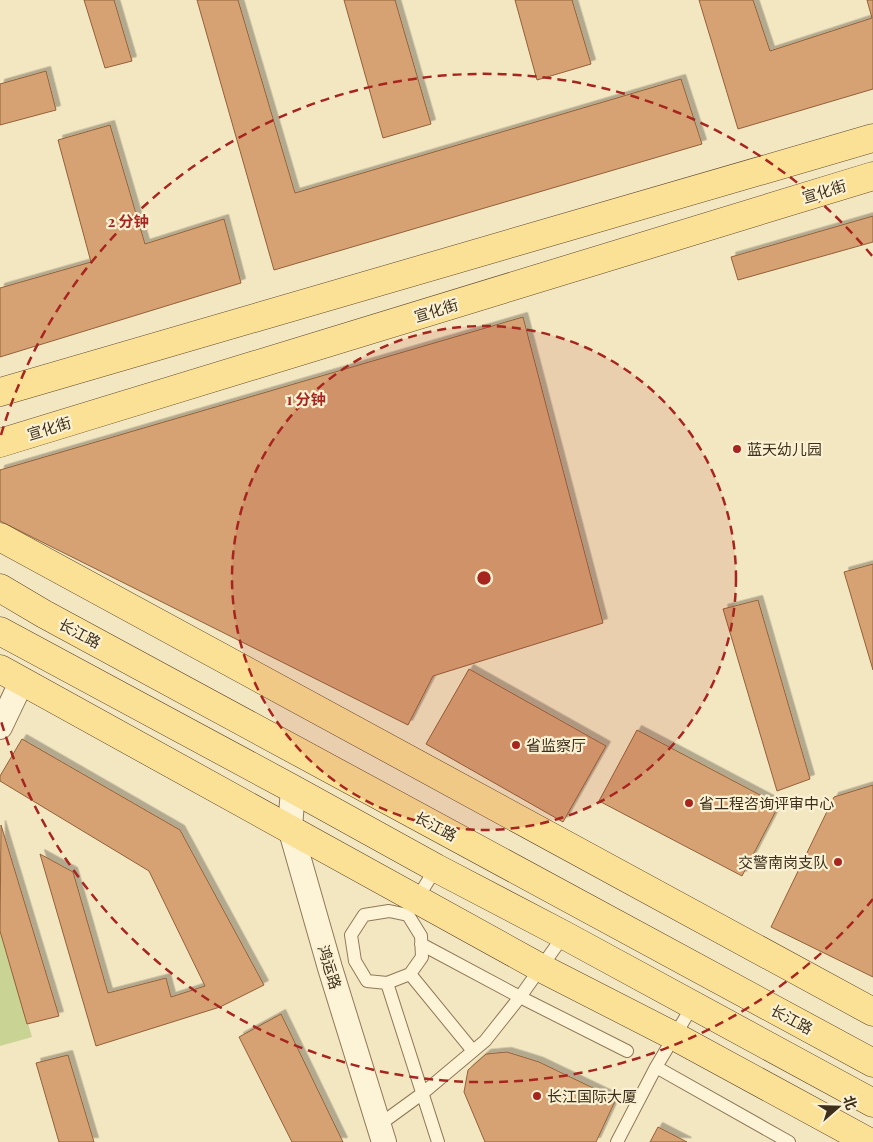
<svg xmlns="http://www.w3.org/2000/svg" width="873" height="1142" font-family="'Playfair Display','Noto Sans SC',serif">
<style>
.green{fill:#c9d394}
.building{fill:#d6a273;stroke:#926139;filter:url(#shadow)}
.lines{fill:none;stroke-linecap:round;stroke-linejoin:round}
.service-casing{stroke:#907856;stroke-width:14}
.minor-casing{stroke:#907856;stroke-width:26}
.primary-casing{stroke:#5d452b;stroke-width:29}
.service{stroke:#fdf3d7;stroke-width:12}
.minor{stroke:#fdf3d7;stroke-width:24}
.primary{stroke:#fbe196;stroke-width:28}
.ring{fill:none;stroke:#a7251f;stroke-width:2.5;stroke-dasharray:9 6}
.poi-dot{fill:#a7251f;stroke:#faf1d3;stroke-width:2}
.labels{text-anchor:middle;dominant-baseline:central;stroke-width:4.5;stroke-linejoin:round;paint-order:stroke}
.street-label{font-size:15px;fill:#3e2f1d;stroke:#faf1d3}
.poi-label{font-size:15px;fill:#3e2f1d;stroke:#faf1d3;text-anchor:start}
.centre{fill:#a7251f;stroke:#faf1d3;stroke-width:2.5}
.ring-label{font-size:15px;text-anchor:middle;font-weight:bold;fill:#a7251f;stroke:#faf1d3;stroke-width:4.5;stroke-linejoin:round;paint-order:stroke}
</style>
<defs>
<filter id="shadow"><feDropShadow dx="4.5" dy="-4.5" stdDeviation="0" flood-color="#0004"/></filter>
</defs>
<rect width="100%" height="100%" fill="#f3e7c2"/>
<path class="green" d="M0,931L32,1037L0,1046Z"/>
<path class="building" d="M84,0H114L132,61L105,68Z
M197,0H238L295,193L681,79L702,144L274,270Z
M344,0H395L431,124L383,138Z
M515,0H572L591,64L537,80Z
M699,0H753L770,51L872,18L867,0H873V89L738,129Z
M46,71L56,110L0,125V84Z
M110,125L145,244L224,219L241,283L0,357V288L91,262L58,140Z
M873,216V242L738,280L731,257Z
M523,317L603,623L433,676L408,725L0,521V470Z
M873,564V670L844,572Z
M758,600L810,779L777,791L723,609Z
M469,669L606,746L563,822L426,744Z
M637,730L779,805L742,876L599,801Z
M22,739L180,830L264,985L220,1007L96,1046L40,854L73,872L108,993L166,978L171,997L205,986L149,871L0,781V776Z
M873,785V977L771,927L834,797Z
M1,825L59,1016L27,1024L0,931Z
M281,1014L343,1142H292L239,1037Z
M507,1052L539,1062L616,1099L596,1142H485L464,1092L468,1070L486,1054Z
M68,1055L94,1142H59L36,1063Z
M658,1127L687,1142H650Z"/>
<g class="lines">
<g class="service-casing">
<path id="service" d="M415,902L436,868
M421,944L520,997L627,1051
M410,974L387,983L367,981L355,961L351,935L364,915L389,911L408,915L421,936L422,957L410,974L473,1051
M387,983L438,1142
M693,1005L656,1067L789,1142
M379,1125L423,1093L485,1041L520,997L564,935
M617,1142L656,1067"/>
</g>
<g class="minor-casing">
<path id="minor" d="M0,727L22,681
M293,789L290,828L330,968L384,1142"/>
</g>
<g class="primary-casing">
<path id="primary" d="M0,392L873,138
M0,443L873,176
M0,537L873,1012
M0,588L44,614L873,1063
M0,631L293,789L436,868L564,935L873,1103
M0,669L541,968L674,1036L869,1142"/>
</g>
<use href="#service" class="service"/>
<use href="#minor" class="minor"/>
<use href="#primary" class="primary"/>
</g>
<circle cx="484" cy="578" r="252" fill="#a7251f" fill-opacity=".12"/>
<g class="ring">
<circle cx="484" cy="578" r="252"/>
<path d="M873 899A504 504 0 0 1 1 721M1 435A504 504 0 0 1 873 257"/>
</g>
<g class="poi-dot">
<circle cx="737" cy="449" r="5"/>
<circle cx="516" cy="745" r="5"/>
<circle cx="689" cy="803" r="5"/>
<circle cx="838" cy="862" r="5"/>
<circle cx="537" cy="1096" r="5"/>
</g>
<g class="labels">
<g class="street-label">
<text transform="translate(824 191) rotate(-17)">宣化街</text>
<text transform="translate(436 310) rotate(-17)">宣化街</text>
<text transform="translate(49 428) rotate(-17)">宣化街</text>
<text transform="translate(80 633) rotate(28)">长江路</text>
<text transform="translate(436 826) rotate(28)">长江路</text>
<text transform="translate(330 967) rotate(73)">鸿运路</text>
<text transform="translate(792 1019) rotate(28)">长江路</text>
</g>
<g class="poi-label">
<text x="747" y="449">蓝天幼儿园</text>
<text x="526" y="745">省监察厅</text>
<text x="699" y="803">省工程咨询评审中心</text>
<text x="828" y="862" text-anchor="end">交警南岗支队</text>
<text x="547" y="1096">长江国际大厦</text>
</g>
</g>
<circle cx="484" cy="578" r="8" class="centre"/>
<g class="ring-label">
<text x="128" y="227">2 分钟</text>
<text x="306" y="405">1 分钟</text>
</g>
<g transform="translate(838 1107) rotate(70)" stroke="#faf1d3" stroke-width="4" paint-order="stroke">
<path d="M0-4L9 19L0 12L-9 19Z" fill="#3e2f1d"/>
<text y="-8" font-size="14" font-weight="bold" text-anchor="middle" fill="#3e2f1d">北</text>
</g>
</svg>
